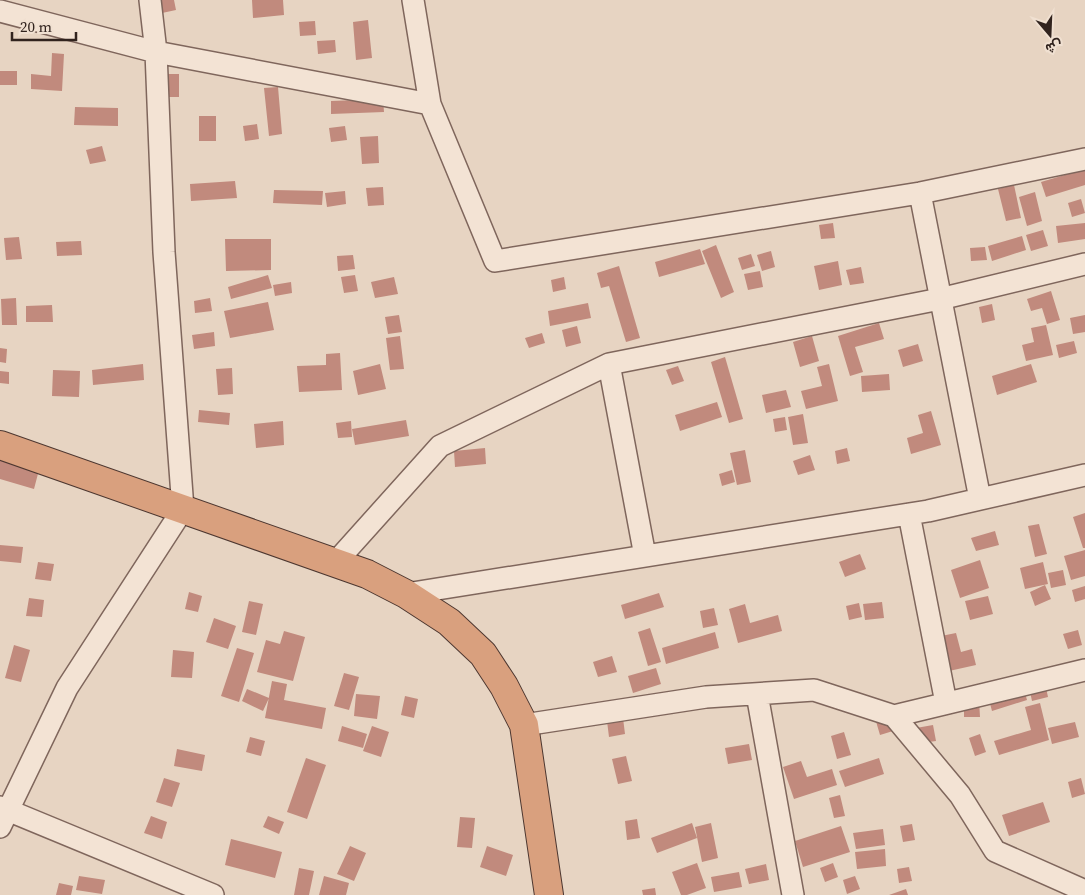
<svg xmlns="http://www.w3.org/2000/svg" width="1085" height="895" font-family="'Source Serif 4',Vazirmatn,serif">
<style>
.building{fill:#c18a7d}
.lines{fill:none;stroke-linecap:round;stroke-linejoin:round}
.minor-casing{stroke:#7f665c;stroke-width:24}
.trunk-casing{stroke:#4d3730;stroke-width:30}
.minor{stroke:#f3e3d4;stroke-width:21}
.trunk{stroke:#d9a07e;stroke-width:28}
</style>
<rect width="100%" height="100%" fill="#e7d4c2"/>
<path class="building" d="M160,0H174L176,10L162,13Z
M252,0H283L284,15L253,18Z
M368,20L372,58L356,60L353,22Z
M315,21L316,35L300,36L299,22Z
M335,40L336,52L318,54L317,41Z
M52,53L64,54L62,91L31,89V74L51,76Z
M0,71H17V85H0Z
M163,74H179V97H163Z
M278,87L282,134L269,136L264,88Z
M383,99L384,112L331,114V101Z
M75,107L118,108V126L74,125Z
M199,116H216V141H199Z
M257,124L259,139L245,141L243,126Z
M345,126L347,140L331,142L329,128Z
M378,136L379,163L362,164L360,137Z
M102,146L106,161L90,164L86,150Z
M1085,169V185L1046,197L1041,182Z
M235,181L237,198L191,201L190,184Z
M1014,185L1021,218L1006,221L998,189Z
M383,187L384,205L368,206L366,188Z
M274,190L323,191L322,205L273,203Z
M345,191L346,204L327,207L325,193Z
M1035,192L1042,221L1027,226L1019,197Z
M1081,199L1085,213L1072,217L1068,203Z
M833,223L835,238L821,239L819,225Z
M1085,223V239L1058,243L1056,226Z
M1043,230L1048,246L1031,251L1026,235Z
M1022,236L1026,250L992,261L988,246Z
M19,237L22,259L6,260L4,238Z
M225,239H271V270L226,271Z
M81,241L82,255L57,256L56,242Z
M716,245L734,292L721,298L702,251Z
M985,247L987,260L971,261L970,248Z
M700,249L705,264L659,277L655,262Z
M771,251L775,267L762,271L757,255Z
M751,254L755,266L742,270L738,258Z
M353,255L355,269L338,271L337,256Z
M838,261L842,285L819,290L814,266Z
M619,266L640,338L626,342L609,286L601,288L597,273Z
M861,267L864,283L850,285L846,270Z
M760,271L763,287L748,290L744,274Z
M268,275L272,288L231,299L228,287Z
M355,275L358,291L344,293L341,277Z
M394,277L398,294L375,298L371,282Z
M564,277L566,289L553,292L551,280Z
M291,282L292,293L275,296L273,285Z
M1051,291L1060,320L1047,324L1042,308L1031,311L1027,299Z
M16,298L17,325H2L1,299Z
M210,298L212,311L195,313L194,301Z
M268,302L274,330L230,338L224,311Z
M588,303L591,318L550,326L548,311Z
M992,304L995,320L982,323L979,307Z
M52,305L53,322H26V306Z
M399,315L402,332L388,334L385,317Z
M1085,315V332L1073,334L1070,318Z
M879,323L884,339L855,347L863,372L850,376L838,336Z
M1046,325L1053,355L1026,361L1022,345L1034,342L1031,328Z
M577,326L581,343L566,347L562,330Z
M214,332L215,346L194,349L192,335Z
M542,333L545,343L529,348L525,338Z
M400,336L404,369L390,370L386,338Z
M812,336L819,361L800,367L793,342Z
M1074,341L1077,353L1059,358L1056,345Z
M918,344L923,361L903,367L898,350Z
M0,348L7,349L6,363L0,362Z
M340,353L342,390L299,392L297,366L326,365V354Z
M725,357L743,419L729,423L711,362Z
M143,364L144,380L93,385L92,370Z
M380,364L386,389L358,395L353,371Z
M829,364L838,401L806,409L801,391L822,386L817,367Z
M1031,364L1037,382L997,395L992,376Z
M678,366L684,381L672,385L666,370Z
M232,368L233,394L218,395L216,369Z
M53,370L80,371L79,397L52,396Z
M0,371L9,372V384L0,383Z
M889,374L890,390L862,392L861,376Z
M786,390L791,407L766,413L762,395Z
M717,402L722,417L680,431L675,415Z
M199,410L230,413L229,425L198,422Z
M931,411L941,445L911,454L907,438L923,433L918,415Z
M803,414L808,443L793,445L788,417Z
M785,417L787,430L775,432L773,419Z
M406,420L409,436L355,445L352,429Z
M283,421L284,445L256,448L254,424Z
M351,421L352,437L338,438L336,423Z
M485,448L486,464L455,467L454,451Z
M847,448L850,461L837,464L835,451Z
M745,450L751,482L737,485L730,453Z
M0,455L40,466L34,489L0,479Z
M810,455L815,470L798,475L793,461Z
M732,470L735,482L722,486L719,474Z
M1085,513V548H1083L1073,517Z
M1039,524L1047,554L1035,557L1028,526Z
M995,531L999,545L976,551L971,538Z
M0,545L23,547L21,563L0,561Z
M1085,550V576L1071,580L1064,556Z
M860,554L866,569L845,577L839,562Z
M980,560L989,588L960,598L951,570Z
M38,562L54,564L51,581L35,579Z
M1043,562L1048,584L1025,589L1020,568Z
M1063,570L1066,585L1051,588L1048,573Z
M1045,585L1051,599L1035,606L1030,592Z
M1085,586V599L1075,602L1072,590Z
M189,592L202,596L198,612L185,609Z
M659,593L664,607L625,619L621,605Z
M988,596L993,614L970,620L965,601Z
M29,598L44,600L42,617L26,616Z
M249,601L263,604L256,635L242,632Z
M882,602L884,618L865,620L863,604Z
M859,603L862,617L849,620L846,606Z
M745,604L750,623L778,615L782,631L738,643L729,609Z
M714,608L718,625L703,628L700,611Z
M214,618L236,626L228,649L206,642Z
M650,628L661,662L648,666L638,632Z
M1078,630L1082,645L1068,649L1063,634Z
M284,631L305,637L293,681L257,672L266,640L280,644Z
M715,632L719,648L666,664L662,648Z
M956,633L961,652L972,649L976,665L949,671L941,636Z
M14,645L30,650L21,682L5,678Z
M237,648L254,653L239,702L221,696Z
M173,650L194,652L192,678L171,677Z
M612,656L617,672L598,677L593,662Z
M656,668L661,684L633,693L628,676Z
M344,673L359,677L349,710L334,706Z
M272,681L287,684L284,700L326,708L322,729L265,718Z
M1045,683L1048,697L1032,701L1029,687Z
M1023,686L1027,700L992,711L988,696Z
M247,689L269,698L263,711L242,701Z
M356,694L380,696L377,719L354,716Z
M405,696L418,699L414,718L401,715Z
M964,700H979L980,717H964Z
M1040,703L1049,740L999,755L994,741L1031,730L1025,707Z
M888,714L893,731L880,735L875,718Z
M623,718L625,734L609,737L607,721Z
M1075,722L1079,737L1052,744L1048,728Z
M933,725L936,741L907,745L905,730Z
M342,726L367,734L363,748L338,741Z
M372,726L389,732L381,757L363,751Z
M844,732L851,755L837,759L831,736Z
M980,734L986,752L975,756L969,738Z
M250,737L265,741L261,756L246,752Z
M749,744L752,760L728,764L725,748Z
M177,749L205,755L202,771L174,766Z
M626,756L632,781L618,784L612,759Z
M306,758L326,765L307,819L287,812Z
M879,758L884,774L845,787L839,771Z
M801,761L807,777L832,769L837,785L794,799L783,767Z
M164,778L180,783L172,807L156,802Z
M1081,778L1085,794L1072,798L1068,782Z
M840,795L845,816L834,818L829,798Z
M1043,802L1050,822L1009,836L1002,815Z
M151,816L167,822L162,839L144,833Z
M268,816L284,822L279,834L263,827Z
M460,817L475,818L472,848L457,847Z
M637,819L640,838L627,840L625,821Z
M692,823L697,838L657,853L651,838Z
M711,823L718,858L702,862L695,827Z
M912,824L915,840L903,842L900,826Z
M841,826L850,852L803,867L795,841Z
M883,829L885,845L856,849L853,833Z
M231,839L282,852L275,878L225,865Z
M350,846L366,853L354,881L337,874Z
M487,846L513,855L506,876L480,867Z
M885,849L886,866L857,869L855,852Z
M697,863L706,888L687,895H681L672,872Z
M833,863L838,877L825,882L820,868Z
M766,864L769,880L749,884L745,869Z
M909,867L912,881L899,883L897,869Z
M299,868L314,871L309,895H294Z
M739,872L742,887L714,892L711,877Z
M79,876L105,880L102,894L76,890Z
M324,876L349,883L346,895H319Z
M855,876L860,889L847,894L843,880Z
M59,883L73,886L71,895H56Z
M655,888L656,895H643L642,890Z
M906,889L908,895H889Z"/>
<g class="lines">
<g class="minor-casing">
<path id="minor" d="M413,0L430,104L495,261L920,193L1085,159
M0,11L156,52L430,104
M920,193L980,499
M609,364L645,556
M909,514L946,703
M335,563L440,446L609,364L940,299L1085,264
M406,594L928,511L1085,475
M757,694L793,895
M894,716L1085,670
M524,725L706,697L814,690L894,716L960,795L995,851L1085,891
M0,807L213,895
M0,827L67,688L183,509L164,252L156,52L150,0"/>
</g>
<g class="trunk-casing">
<path id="trunk" d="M0,445L367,574L406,594L449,622L483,654L504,686L524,725L549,895"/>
</g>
<use href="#minor" class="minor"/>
<use href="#trunk" class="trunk"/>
</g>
<g transform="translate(1050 35) rotate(161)" stroke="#f0e0d1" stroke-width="4" paint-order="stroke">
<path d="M0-4L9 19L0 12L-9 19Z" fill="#31231e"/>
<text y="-8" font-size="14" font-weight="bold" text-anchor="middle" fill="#31231e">ش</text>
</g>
<path d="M12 32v8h64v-8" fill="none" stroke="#31231e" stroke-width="2.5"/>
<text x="20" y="32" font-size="15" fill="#31231e" stroke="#f0e0d1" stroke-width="4" paint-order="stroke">20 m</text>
</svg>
